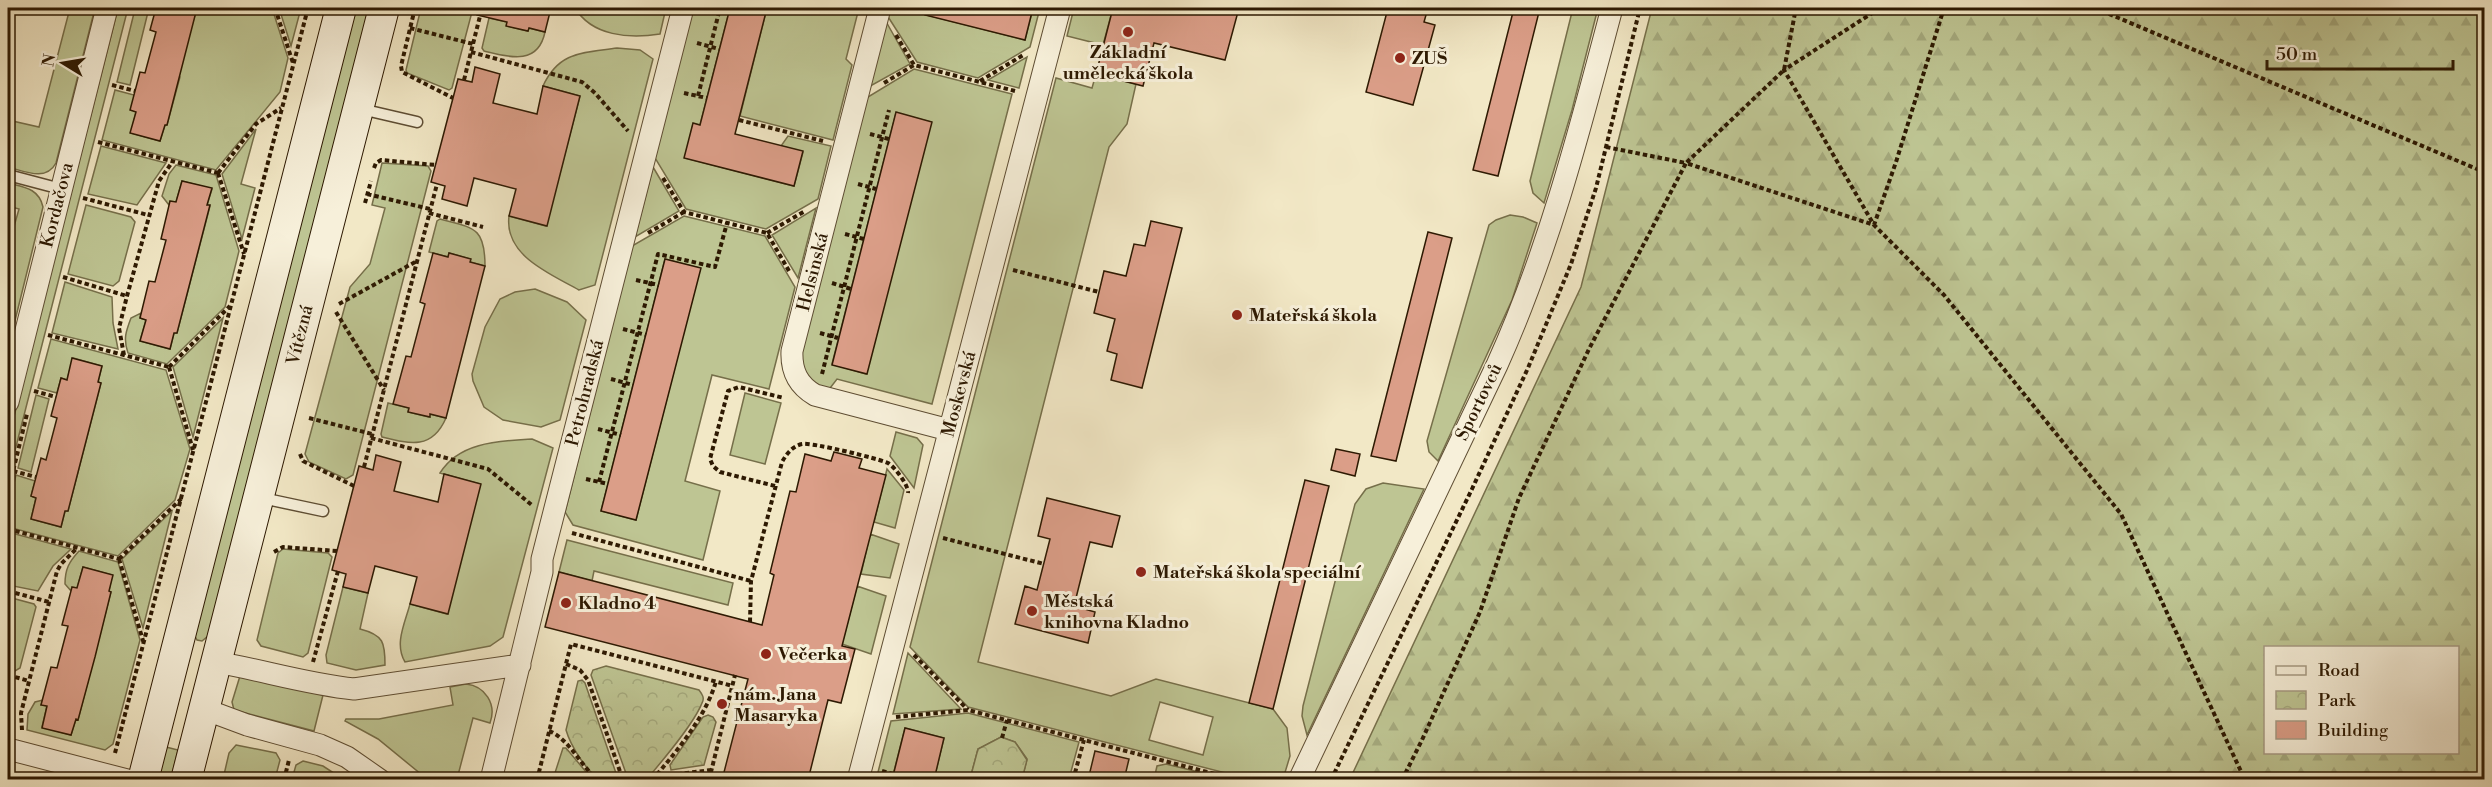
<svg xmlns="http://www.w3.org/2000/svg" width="2492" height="787" font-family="'Libre Bodoni',serif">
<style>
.grass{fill:#bec593;stroke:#766f4a;stroke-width:1.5;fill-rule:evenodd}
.forest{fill:url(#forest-firs);stroke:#766f4a;stroke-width:1.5;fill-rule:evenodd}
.park{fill:url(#park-crowns);stroke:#766f4a;stroke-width:1.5}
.building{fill:#db9e88;stroke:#2d1902;stroke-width:1.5}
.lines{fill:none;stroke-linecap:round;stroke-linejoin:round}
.service-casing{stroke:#5e4d33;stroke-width:13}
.minor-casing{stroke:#5e4d33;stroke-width:23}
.secondary-casing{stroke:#2d1902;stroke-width:32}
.path{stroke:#2d1902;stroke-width:4;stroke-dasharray:4.5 3;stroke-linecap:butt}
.service{stroke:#f7f0da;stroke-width:10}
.minor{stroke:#f7f0da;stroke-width:21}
.secondary{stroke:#f7f0da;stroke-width:30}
.poi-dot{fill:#8f2418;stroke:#f7f0da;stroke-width:2}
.labels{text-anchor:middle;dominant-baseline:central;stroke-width:6;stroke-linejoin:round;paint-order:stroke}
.poi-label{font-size:18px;font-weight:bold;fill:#2d1902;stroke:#f7f0da;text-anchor:start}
.street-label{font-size:18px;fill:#2d1902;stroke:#f7f0da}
</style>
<defs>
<pattern id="forest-firs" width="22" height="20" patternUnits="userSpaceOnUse" patternTransform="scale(1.5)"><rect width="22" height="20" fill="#bec593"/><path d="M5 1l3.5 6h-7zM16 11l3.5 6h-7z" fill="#a4a97d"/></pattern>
<pattern id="park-crowns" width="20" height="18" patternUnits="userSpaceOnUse" patternTransform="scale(1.5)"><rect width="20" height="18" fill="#bec593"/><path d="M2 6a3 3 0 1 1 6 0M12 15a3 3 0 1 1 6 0" fill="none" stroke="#a4a97d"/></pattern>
</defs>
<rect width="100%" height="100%" fill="#f2e8c6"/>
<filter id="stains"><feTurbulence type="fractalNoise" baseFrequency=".00333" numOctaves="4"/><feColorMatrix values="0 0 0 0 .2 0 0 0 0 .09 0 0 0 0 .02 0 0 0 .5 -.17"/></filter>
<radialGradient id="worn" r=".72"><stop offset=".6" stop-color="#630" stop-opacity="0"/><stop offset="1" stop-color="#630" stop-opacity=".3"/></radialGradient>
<path class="grass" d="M70,8H95L56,163C46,182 24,171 8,167V120L39,127Z
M118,8H128L8,478V440Z
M197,8H272L288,58L280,92L216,170L102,140L115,90L134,95L136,112L131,133L160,141L165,125H167L180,77L177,76Z
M279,8H301L291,46Z
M355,8H369L208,636L202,641L197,640L194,635Z
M421,8H473L452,88L449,90L407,73L406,70Z
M575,8H666L660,34C629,39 592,36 575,8Z
M693,8H730L700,125L693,124L685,158L794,186L803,152L781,146L788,136L831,146L818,199L766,229L686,209L655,158Z
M767,8H859L846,59L852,65L833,140L740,116Z
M886,8H916L915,12L1025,40L1033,8H1040L1030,47L978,78L917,62L885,12Z
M1074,8H1113L1103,45L1067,36Z
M1573,8H1598L1572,110L1544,203L1533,193L1530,181Z
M135,9L148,12L130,85L117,82Z
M489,18L507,22V26L528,31L529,28L545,32C538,66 509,57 484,51L482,48Z
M884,18L910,64L865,89Z
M617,48L640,50L653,59L595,285L579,290C551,274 504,256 509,216L546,226L580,96L543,86C559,51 583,53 617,48Z
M1027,57L1019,88L988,80Z
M914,69L1012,94L932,404L837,379L827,392L813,386L798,360L863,100ZM896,113L931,122L866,374L832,364Z
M1096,74L1136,84L1127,124L1109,147L978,662L1111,696L1156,679L1273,709L1287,728L1290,756L1283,779H1249L968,707L910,647L1056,78L1092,88ZM1160,702L1213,717L1203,755L1149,740Z
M256,129L241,184L255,188L242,239L222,174Z
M101,146L166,163L137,205L88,194Z
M382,163L428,166L431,171L353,475L346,479L309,462L305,454L350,287L370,264L385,208L372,205Z
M176,165L216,175L239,251L225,307L167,364L128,353C123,339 126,331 131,318L141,313L140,318L146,320L140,341L170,349L174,333H177L210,206L207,205L212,189L182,181L176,202L170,201L169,205L162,196L169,174Z
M653,167L679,211L635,237Z
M8,183C23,187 39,188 43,207L8,349V237H11L19,209L8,206Z
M86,205L131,217L135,222L119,281L113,286L68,274Z
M816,208L798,278L772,235Z
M1510,215L1523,217L1537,223L1512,300L1438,461L1429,452L1427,441L1489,225L1496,220Z
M684,216L765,236L795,287L769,389L712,375L685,481L720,491L703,560L573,525L565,512L632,246ZM665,259L700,268L636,520L601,511Z
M440,219C474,228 485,227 485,266L470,262V259L449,253L448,257L429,252L437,221Z
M65,282L112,297L113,323L118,349L52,333Z
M535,289L567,302L586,320L560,420L541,427L503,420L484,407L473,381L472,374L485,327L500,299L515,292Z
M223,318L193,437L173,367Z
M51,339L166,370L190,449L175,500L118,556L8,527V507L16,475L35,481L31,496L36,498L31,519L61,527L65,511H68L101,383L98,382L102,366L73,358L67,380L61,378L57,393L38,388Z
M745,393L781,403L765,464L730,455Z
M36,395L49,399L31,472L18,468Z
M388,403L409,408L408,412L429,417L430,414L446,418C432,450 410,444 382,437L381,434Z
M896,432L917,438L923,445L914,488L890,456Z
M532,439L553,448L503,637L490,646L405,662C394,644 405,623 410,604L447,614L480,484L440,473C459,442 499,441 532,439Z
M887,469L904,490L895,528L874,522Z
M1383,483L1424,489L1307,735L1302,716L1303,706L1355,504L1366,489Z
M172,511L143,628L122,559Z
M8,532L71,549L53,566L38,591L8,585Z
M870,534L899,544L890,578L861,574Z
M567,540L733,583L728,605L594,571L592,581L559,572Z
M283,549L328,553L332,557L308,653L303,657L261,646L257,640L278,553Z
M79,551L118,562L140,640L113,744L105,750L27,730L28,714L35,702L43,700L41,705L47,706L42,727L71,735L76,719L78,720L111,592L109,591L112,575L83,567L77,588L72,587L71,591L65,584C65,569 69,562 79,551Z
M857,586L886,596L871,654L842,644Z
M343,587L368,593L360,629C384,635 385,643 385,665L356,670L327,663L326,655Z
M8,597L34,604L36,607L20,668L15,671L8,669Z
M908,653L961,709L893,714Z
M240,676L323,695L314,731L234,710L232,702Z
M466,684C485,686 497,704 490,723L473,718L457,779H427L378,739L345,721L346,719H379L453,705L450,687Z
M968,713L1079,742L1069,779H1022L1027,759L1015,742L1001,737L978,749L970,779H934L944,738L905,728L892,779L876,780L891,721Z
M236,745L276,753L280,760L275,779H223L229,753Z
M166,747L178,750L171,779L157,780Z
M303,761L323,766L343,779H292L296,765Z
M1166,764L1227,779H1154L1157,766Z"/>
<path class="forest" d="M1652,8H2484V779H1350L1581,287ZM2266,648H2458V752H2266Z"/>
<path class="park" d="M606,666L699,690C702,694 705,698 702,703C694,724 662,761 647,779H628L591,675L593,670Z
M582,680L585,683L618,779C614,779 608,781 603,780C588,776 570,744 566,730L578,681Z
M708,715L713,717L716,722L704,765L671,770L670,765L703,717Z
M1001,737L1015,742L1027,760L1022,779H970L978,749Z
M563,748H566L592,779H553Z"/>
<path class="building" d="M156,8H197L167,125H165L160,141L130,133L136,112L130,110L140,72L145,73L156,32L150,30Z
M478,8H551L545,32L529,28L528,31L506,26L507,22L477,15Z
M730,8H767L735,134L803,151L794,186L684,158L693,123L700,125Z
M926,8H1033L1025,40L925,15Z
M1113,8H1239L1225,60L1154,43L1143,86L1096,74Z
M1388,8H1428L1424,22L1435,25L1413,105L1366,92Z
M1514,8H1540L1498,176L1473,170Z
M475,67L500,74L493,103L537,114L543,86L580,96L547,226L509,216L516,189L474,178L467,206L442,199L445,186L431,182L458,79L472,82Z
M896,112L932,122L867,374L832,365Z
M182,181L212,188L207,205H210L177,333H174L170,349L140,341L146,320L140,318L149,281L155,282L166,240L161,239L170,201L176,202Z
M1151,221L1182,228L1142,388L1111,380L1117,354L1107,351L1115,319L1094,313L1104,271L1126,276L1134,244L1145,246Z
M1428,232L1452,238L1396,461L1371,456Z
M433,253L448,257L449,253L471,259L470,262L485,266L446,418L430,414V417L408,412L409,408L393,404L406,356L411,357L425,304L420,302Z
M665,259L701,268L636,520L601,511Z
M72,358L102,366L98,382L101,383L68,511H65L61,527L31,519L36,498L31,496L41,458L46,460L57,418L51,416L61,378L67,380Z
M1336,449L1360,454L1355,476L1331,470Z
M834,452L862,459L859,468L886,475L842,646L855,649L841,703L828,700L808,780H722L748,679L545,627L559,572L762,625L774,575L770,573L790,491L796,492L805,454L831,461Z
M376,455L401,462L394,491L438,502L444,474L481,484L448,614L410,604L417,577L375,566L368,593L343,587L346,574L332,570L359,466L373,470Z
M1305,480L1329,486L1273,709L1249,703Z
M1047,498L1120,516L1112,547L1090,542L1074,606L1095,612L1088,643L1015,624L1025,586L1037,590L1050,539L1038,536Z
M83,567L113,575L109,591L111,592L95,657L78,720L76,719L71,735L42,728L47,706L41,705L51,667L57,668L68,626L62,625L72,587L77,588Z
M905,728L944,738L934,780H892Z
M1095,751L1129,759L1124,780H1088Z"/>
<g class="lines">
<g class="service-casing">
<path id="service" d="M361,109L417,122
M8,175L61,189
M262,498L323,511"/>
</g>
<g class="minor-casing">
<path id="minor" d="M880,8L792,351C791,371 798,385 815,395L949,430
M8,402L107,8
M216,662C262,670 307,684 354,689L520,665
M204,709L247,725L320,745L347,757L380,780
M8,749L127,780
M491,780L542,572V559L683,8
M858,780L1060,8
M1299,780L1497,365C1549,250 1580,129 1612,8"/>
</g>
<g class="secondary-casing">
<path id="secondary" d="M143,780L341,8
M186,780L384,8"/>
</g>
<path class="path" d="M144,8L156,11
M275,8L293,63
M415,8L401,66L402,72L453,98
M1880,8L1784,70L1874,225L1944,295L2121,514L2245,780
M2095,8L2484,172
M410,28L473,44
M896,35L914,65
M697,43L719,49
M471,52L582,82L595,93L628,131
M464,80L482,8
M980,81L1025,54
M884,83L914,65L1015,91
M112,85L135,91
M684,93L707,98
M698,96L720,8
M739,120L823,141
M870,134L889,139
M98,142L218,173
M1606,147L1686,163L1784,70L1796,8
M374,168L376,163L381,160L436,165
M218,173L256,124L281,108
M218,173L244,254
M663,178L684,212L767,233L789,271
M858,184L876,189
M367,194L430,209
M83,198L148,215
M365,203L371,181
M429,213L483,227
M648,233L684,212
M767,233L805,211
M845,234L864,239
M1013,270L1099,292
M63,277L127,296
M636,280L659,285
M832,283L851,289
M339,304L417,261
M336,312L384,390
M623,329L646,335
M820,333L838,338
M48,335L169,367
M124,355L119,328L127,296L159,181L173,161
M169,367L193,450
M169,367L230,306
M822,374L889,110
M611,379L633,385
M34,391L56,397
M309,418L372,434
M598,429L621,435
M371,438L488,469L533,506
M300,454L303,461L354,486
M364,467L437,184
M13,471L36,477
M586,479L608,484
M599,482L658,254L715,267L727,223
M775,486L720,472L713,466L710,459L728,391L739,387L784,398
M8,492L27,414
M8,529L119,559
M572,533L751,581
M943,538L1044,564
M274,552L283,547L337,551
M119,559L144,644
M119,559L181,499
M8,591L49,602
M750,622L751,581L782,462C787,453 793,446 802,444C811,442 880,459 888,463C895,467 909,486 908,493
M914,655L968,710
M313,662L338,571
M566,664L580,670L588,680L623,780
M8,675L29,681
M896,717L968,710L1238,780
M22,730L21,713L57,571L61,564L77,548
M549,731C568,738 580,764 597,780
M1002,738L1007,720
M115,753L308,8
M882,771L893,774
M655,777L711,770
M284,780L289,760
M537,780L571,644L733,686
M652,780C675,754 707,715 716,681
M709,780L735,675
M1073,780L1084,740
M1331,780L1472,489L1528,368L1571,264L1596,188L1640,8
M1402,780L1422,740L1480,612L1519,498L1589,349L1686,163L1874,225L1896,162L1944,8"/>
<use href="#service" class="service"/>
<use href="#minor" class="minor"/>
<use href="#secondary" class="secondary"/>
</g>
<g class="poi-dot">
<circle cx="1128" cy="32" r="6"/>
<circle cx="1400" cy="58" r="6"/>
<circle cx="1237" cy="315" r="6"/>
<circle cx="1141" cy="572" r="6"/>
<circle cx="566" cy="603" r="6"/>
<circle cx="1032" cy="611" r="6"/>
<circle cx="766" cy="654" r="6"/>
<circle cx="722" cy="704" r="6"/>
</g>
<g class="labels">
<g class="poi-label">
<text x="1128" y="52" text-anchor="middle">Základní<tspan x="1128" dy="21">umělecká škola</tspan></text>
<text x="1412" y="58">ZUŠ</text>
<text x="1249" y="315">Mateřská škola</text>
<text x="1153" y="572">Mateřská škola speciální</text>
<text x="1044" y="601">Městská<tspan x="1044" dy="21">knihovna Kladno</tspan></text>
<text x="578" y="603">Kladno 4</text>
<text x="778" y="654">Večerka</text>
<text x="734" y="694">nám. Jana<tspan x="734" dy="21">Masaryka</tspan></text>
</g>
<g class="street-label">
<text transform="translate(57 205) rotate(-76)">Kordačova</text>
<text transform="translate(813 272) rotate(-76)">Helsinská</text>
<text transform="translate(300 335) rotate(-76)">Vítězná</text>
<text transform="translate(585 393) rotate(-76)">Petrohradská</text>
<text transform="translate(959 394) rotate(-75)">Moskevská</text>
<text transform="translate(1479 402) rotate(-64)">Sportovců</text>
</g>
</g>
<rect width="2492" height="787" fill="none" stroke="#f2e8c6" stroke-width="30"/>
<rect x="9" y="9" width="2474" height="769" fill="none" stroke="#2d1902" stroke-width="3"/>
<rect x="15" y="15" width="2462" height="757" fill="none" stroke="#2d1902" stroke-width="1.5"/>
<rect x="2264" y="646" width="195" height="108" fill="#f7f0da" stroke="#a69a84" stroke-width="1.5"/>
<rect x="2276" y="666" width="30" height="9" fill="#f7f0da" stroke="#a69a84" stroke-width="1.5"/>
<text x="2318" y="676" font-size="18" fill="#2d1902">Road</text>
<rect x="2276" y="691" width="30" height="18" fill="url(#park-crowns)" stroke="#a69a84" stroke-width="1.5"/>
<text x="2318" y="706" font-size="18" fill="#2d1902">Park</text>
<rect x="2276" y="721" width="30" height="18" fill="#db9e88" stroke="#a69a84" stroke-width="1.5"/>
<text x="2318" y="736" font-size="18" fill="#2d1902">Building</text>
<g transform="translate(63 63) rotate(281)" stroke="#f7f0da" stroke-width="4.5" paint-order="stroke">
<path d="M0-4.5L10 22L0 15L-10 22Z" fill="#2d1902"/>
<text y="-9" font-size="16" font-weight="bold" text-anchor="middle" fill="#2d1902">N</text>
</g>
<path d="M2267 60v9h186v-9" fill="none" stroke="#2d1902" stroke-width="3"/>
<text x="2276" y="60" font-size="18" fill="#2d1902" stroke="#f7f0da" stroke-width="4.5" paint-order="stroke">50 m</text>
<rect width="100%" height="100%" filter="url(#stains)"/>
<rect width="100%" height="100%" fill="url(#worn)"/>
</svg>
